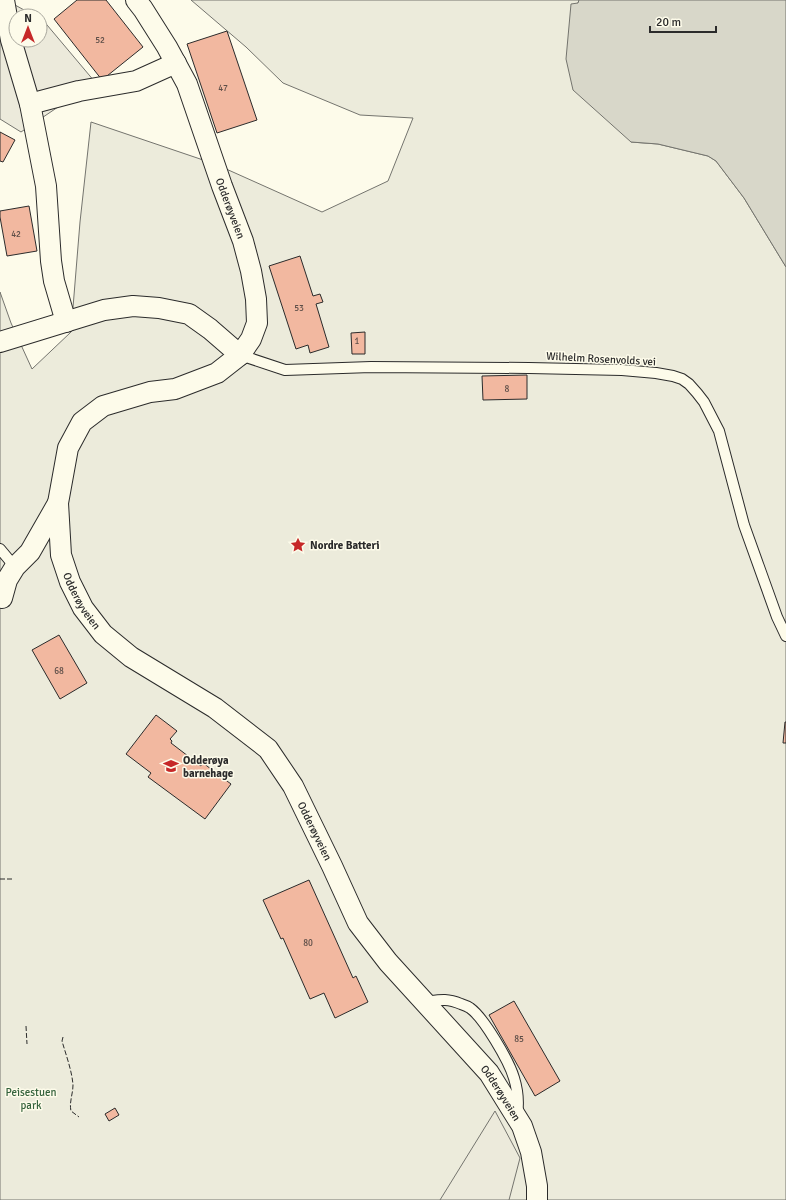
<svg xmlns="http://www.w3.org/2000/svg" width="786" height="1200" font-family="Signika,sans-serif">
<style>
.green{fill:#ecebdb;stroke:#74746e}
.parking{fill:#eceadb;stroke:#74746e}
.water{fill:#d8d7c9;stroke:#74746e}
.building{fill:#f2b8a0;stroke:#2b2b2b}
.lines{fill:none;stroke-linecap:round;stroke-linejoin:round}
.service-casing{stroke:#2b2b2b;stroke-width:12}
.minor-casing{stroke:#2b2b2b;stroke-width:22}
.service{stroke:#fdfbea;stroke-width:10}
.minor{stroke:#fdfbea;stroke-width:20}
.fence{stroke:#2b2b2b;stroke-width:1;stroke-dasharray:5 2;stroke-linecap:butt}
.labels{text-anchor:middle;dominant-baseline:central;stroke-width:3;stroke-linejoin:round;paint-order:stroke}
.number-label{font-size:9px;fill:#5d4e48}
.street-label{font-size:11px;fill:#2b2b2b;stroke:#fdfbea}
.poi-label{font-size:11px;font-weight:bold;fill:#2b2b2b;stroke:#fdfbea;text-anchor:start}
.park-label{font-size:11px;fill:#34623c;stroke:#fdfbea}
</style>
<rect width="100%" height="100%" fill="#fdfbea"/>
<path class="green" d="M191,0H579L578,3L631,142L658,144L708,156L716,161L744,198L786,267V1200H0V292L11,323L32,369L71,332L80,222L91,122L215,164L322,212L388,181L413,118L360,115L283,83L246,47Z"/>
<path class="parking" d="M15,5L35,16H16V40H40V18L42,19L95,82L21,132L0,119V7Z
M495,1111L520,1158L509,1200H440Z"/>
<path class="water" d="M579,0H786V267L744,198L716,161L708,156L658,144L631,142L573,90L566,59L571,4L578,3Z"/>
<path class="building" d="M77,0H106L143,47L102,80L54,19Z
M227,31L257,120L217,133L187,44Z
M0,132L15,140L3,162L0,161Z
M29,206L37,251L7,256L0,217V211Z
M300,256L313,296L320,294L323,302L316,304L329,347L310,353L308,345L296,349L269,266Z
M365,332V354H352L351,333Z
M527,375V399L483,400L482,376Z
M59,635L87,683L60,699L32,650Z
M156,715L177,731L170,739L172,741L171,743L201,766L203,763L231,784L205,819L148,777L151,773L126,754Z
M785,722H786V743H783Z
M309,880L353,978L356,976L368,1002L335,1018L324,993L310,999L283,938L281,939L263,900Z
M514,1001L560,1081L535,1096L489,1015Z
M115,1108L119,1115L109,1121L105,1114Z"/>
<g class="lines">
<g class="service-casing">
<path id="service" d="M240,355L285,370L371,367L529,368L622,370L656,373L673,376L682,379L689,384L697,393L704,402L719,431L744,525L777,617L786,636
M0,549L15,567
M425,1002C440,1000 446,998 461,1004C464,1005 467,1006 470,1008C484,1018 509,1061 514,1078C518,1091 519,1102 517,1115"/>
</g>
<g class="minor-casing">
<g id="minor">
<path d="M4,0L11,40L30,104L46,186L51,261L54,281L66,322"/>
<path id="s1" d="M136,0L143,9L167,47L187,84L222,186L243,241L251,271L256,299L257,323L251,339L240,355L217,373L175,389L150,392L103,406L82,422L68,448L58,503L61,555L70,582L83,608L103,634L131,657L215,708L268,749L293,786L332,866L358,923L388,962L489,1073L522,1126L531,1152L537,1186V1200"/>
<path d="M30,104L79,91L136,81L176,63"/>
<path d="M0,342L104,310L133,306L159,308L189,314L210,329L240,355"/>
<path d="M2,598L7,580L15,567L30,552L58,503"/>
</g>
</g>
<use href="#service" class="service"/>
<use href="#minor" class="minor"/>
<path class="fence" d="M0,879H13
M26,1026L27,1044
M63,1037L62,1041C66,1055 72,1071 73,1085C73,1094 69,1102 71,1111L79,1117"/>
</g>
<defs>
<g id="sight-bare" transform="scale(1.2)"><path d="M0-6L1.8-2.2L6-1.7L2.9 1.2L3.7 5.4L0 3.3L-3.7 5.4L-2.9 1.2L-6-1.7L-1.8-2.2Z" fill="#c62828" stroke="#fdfbea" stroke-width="2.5" paint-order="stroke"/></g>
<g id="school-bare" transform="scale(1.2)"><path d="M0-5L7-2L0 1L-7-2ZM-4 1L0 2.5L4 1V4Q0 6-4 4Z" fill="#c62828" stroke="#fdfbea" stroke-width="2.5" paint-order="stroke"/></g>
</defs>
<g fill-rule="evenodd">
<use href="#sight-bare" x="298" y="545"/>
<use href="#school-bare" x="171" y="766"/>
</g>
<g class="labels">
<g class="number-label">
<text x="100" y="40">52</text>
<text x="223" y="88">47</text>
<text x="16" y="234">42</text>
<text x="299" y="308">53</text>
<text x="357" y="341">1</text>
<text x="507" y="389">8</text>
<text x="59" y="671">68</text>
<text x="308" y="943">80</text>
<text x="519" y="1039">85</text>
</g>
<g class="street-label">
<text stroke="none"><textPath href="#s1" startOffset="230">Odderøyveien</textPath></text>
<text transform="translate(601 359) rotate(3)">Wilhelm Rosenvolds vei</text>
<text stroke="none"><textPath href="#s1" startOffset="748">Odderøyveien</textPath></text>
<text stroke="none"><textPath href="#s1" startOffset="1084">Odderøyveien</textPath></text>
<text stroke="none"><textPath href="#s1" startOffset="1408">Odderøyveien</textPath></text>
</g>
<g class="poi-label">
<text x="310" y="545">Nordre Batteri</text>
<text x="183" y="760">Odderøya<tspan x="183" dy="13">barnehage</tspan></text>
</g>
<g class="park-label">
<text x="31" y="1092">Peisestuen<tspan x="31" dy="13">park</tspan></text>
</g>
</g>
<g transform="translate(28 28)"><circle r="19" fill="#fdfbea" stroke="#a9a89e"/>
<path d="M0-3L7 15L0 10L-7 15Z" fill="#c62828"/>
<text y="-6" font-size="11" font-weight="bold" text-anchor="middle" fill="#2b2b2b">N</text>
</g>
<path d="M650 26v6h66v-6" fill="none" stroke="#2b2b2b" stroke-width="2"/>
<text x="656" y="26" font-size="12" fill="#2b2b2b" stroke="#fdfbea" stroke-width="3" paint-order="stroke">20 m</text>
</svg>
